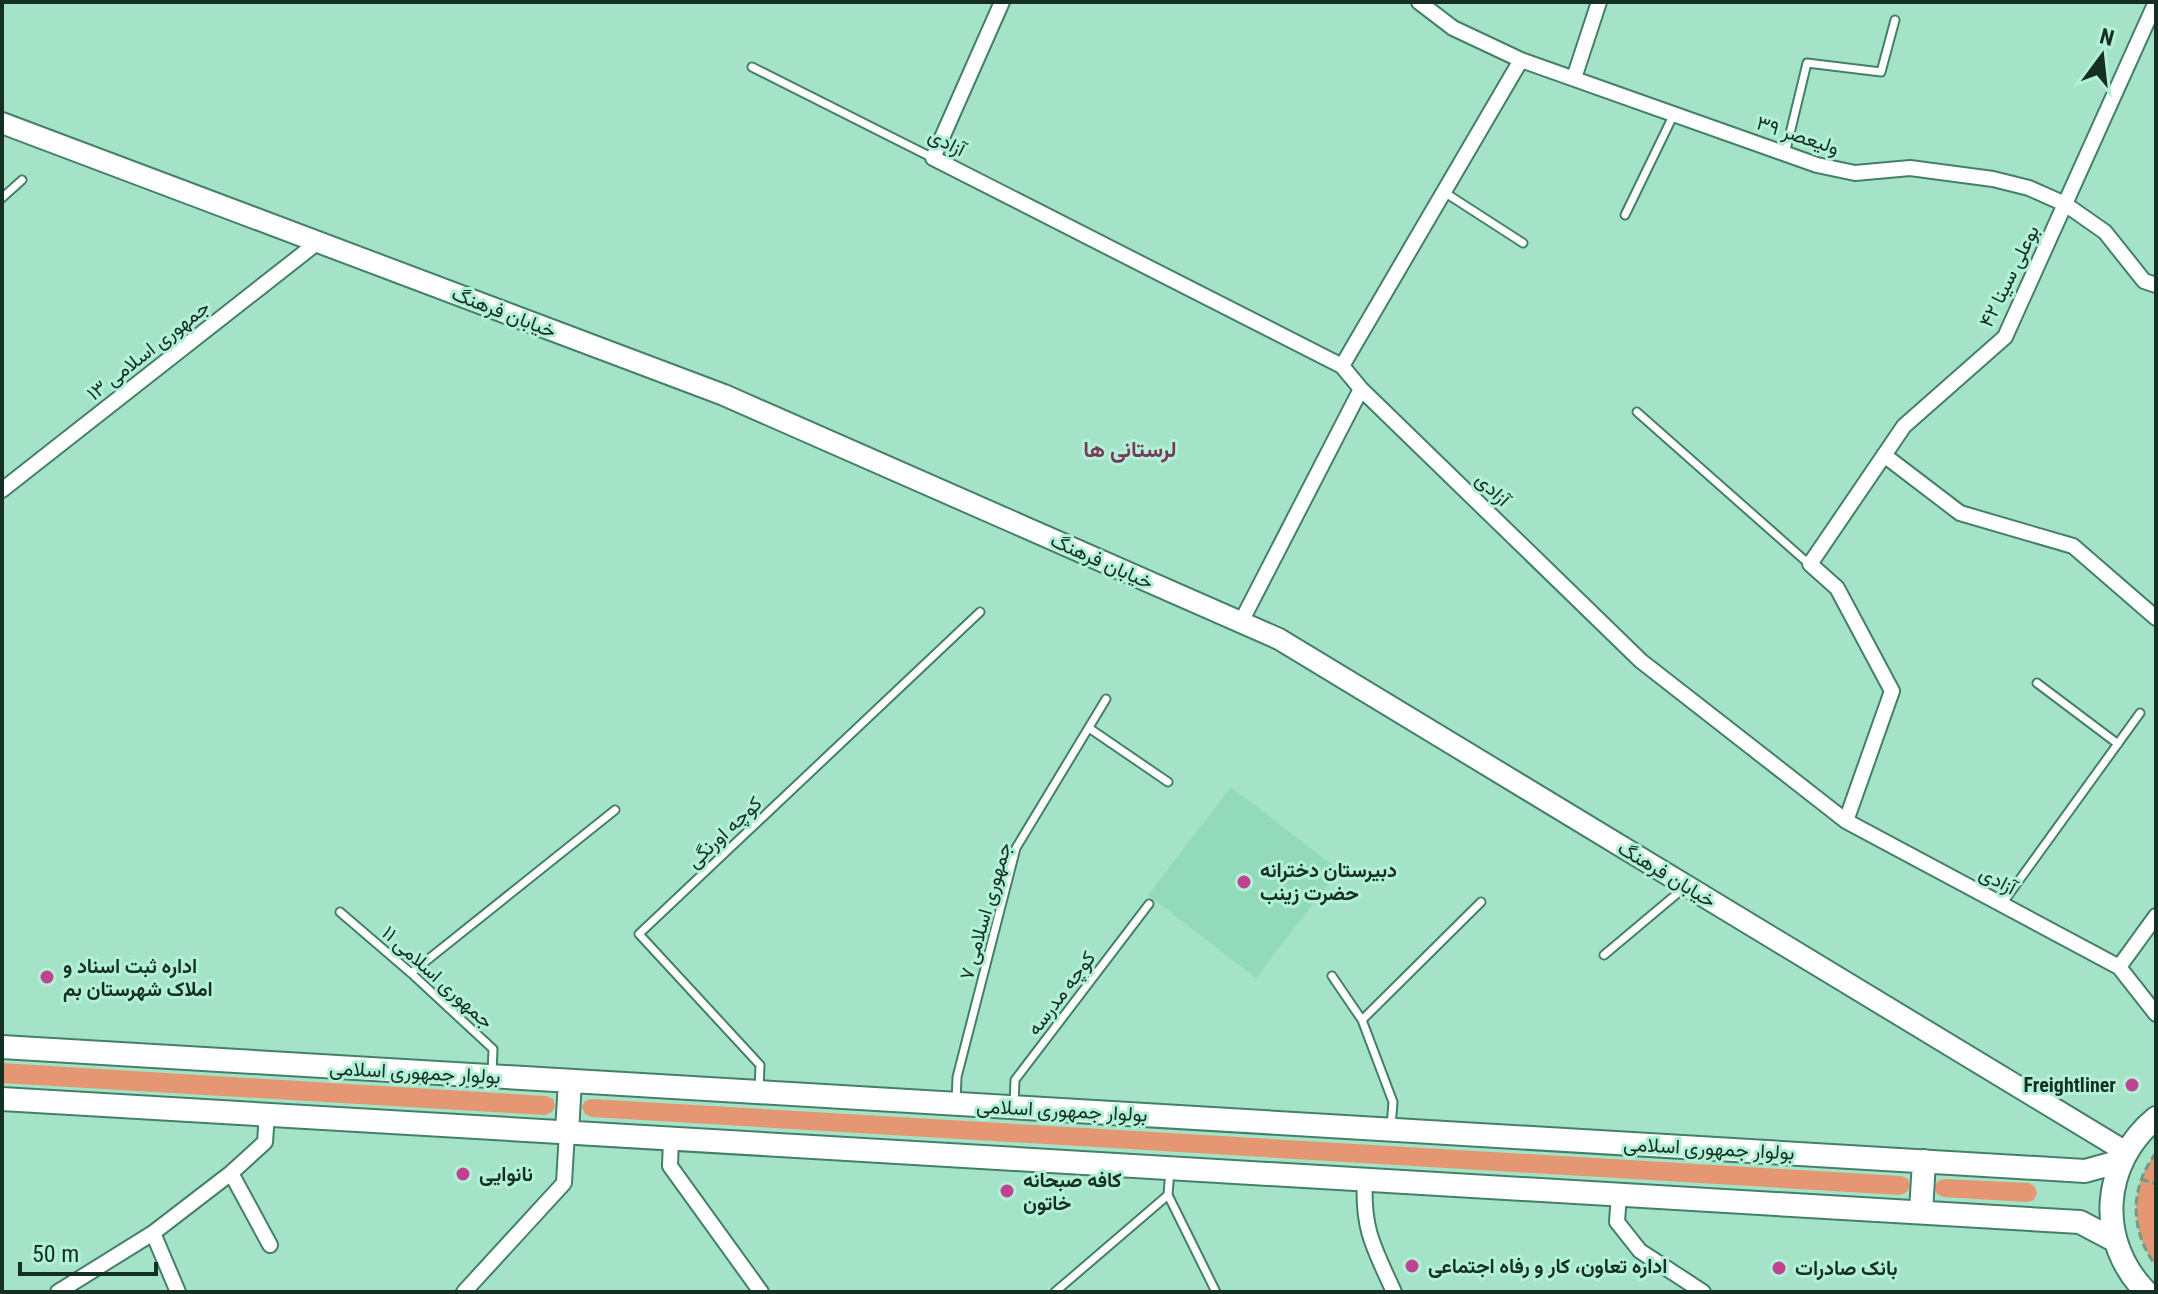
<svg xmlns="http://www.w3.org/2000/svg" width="2158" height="1294" font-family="'Roboto Condensed',Vazirmatn,sans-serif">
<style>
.built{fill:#93dabb}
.green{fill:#e49772}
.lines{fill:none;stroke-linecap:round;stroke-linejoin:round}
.lane-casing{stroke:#448068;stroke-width:11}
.street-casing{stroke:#448068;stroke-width:18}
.secondary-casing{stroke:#448068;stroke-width:24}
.primary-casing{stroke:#448068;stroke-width:26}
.path{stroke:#6d9c88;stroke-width:3;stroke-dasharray:8 4;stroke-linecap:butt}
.lane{stroke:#fff;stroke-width:7}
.street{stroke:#fff;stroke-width:14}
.secondary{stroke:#fff;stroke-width:20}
.primary{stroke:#fff;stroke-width:22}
.poi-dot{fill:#c04391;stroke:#b2f1d5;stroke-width:3}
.labels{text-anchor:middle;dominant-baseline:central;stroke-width:6;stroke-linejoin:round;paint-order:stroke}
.street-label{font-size:20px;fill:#162f25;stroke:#b2f1d5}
.poi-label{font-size:20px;font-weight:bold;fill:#162f25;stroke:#b2f1d5;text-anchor:start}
.neighbourhood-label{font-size:22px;font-weight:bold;fill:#78395e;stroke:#b2f1d5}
</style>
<rect width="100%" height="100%" fill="#a5e3c8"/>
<path class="built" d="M1231,787L1339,870L1256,978L1148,895Z"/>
<path class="green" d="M2,1063L546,1096L553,1099L555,1106L552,1112L545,1115L2,1083Z
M592,1099L1901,1176L1908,1179L1910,1186L1907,1192L1900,1195L591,1117L585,1114L582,1107L585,1101Z
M2156,1153V1266C2130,1231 2129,1188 2156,1153Z
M1944,1179L2029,1183L2035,1187L2037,1193L2034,1200L2027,1202L1943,1197L1937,1194L1934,1187L1938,1181Z"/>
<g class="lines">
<g class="lane-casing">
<path id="lane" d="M752,67L933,158
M1785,154L1807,63L1881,72L1895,20
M1444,192L1523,243
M2,198L22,180
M1625,215L1674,114
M1637,412L1809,564
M2037,683L2118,744
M1089,728L1168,782
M2002,904L2140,713
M340,912L411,973L493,1049L492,1074
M1604,955L1685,887
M411,973L615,810
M1332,976L1362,1020L1393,1102L1391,1127
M1362,1020L1481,902
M759,1090L760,1065L639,934L980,612
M956,1102L957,1077L1016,848L1106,699
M1014,1105L1015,1080L1149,904
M1170,1170L1168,1195L1216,1292
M1055,1292L1168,1195"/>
</g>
<g class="street-casing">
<path id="street" d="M1002,2L933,158L1342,366L1361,389L1641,661L1846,821L2119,967L2156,1014
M1419,2L1453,28L1521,60L1817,165L1855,173L1910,168L1993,179L2029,188L2065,204L2105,232L2144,281L2156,285
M1574,78L1599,2
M1342,366L1521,60
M1884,455L1960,513L2073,546L2156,618
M2,490L318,242
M1241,622L1361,389
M1846,821L1892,691L1837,588L1810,564L1904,426L2005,337L2156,2
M2119,967L2156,916
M671,1139L670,1166L761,1292
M231,1173L270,1245
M1365,1180C1362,1229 1374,1248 1394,1292
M1619,1194L1617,1222L1640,1251L1703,1292
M153,1233L178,1292
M58,1292L153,1233L231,1173L265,1142L267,1114
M464,1292L564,1183L567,1132"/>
</g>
<g class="secondary-casing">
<path id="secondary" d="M2,123L724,395L1279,639L2126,1152"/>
</g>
<g class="primary-casing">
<path id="primary" d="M2,1047L2085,1171L2121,1161
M2,1099L2080,1222L2114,1240
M567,1132L570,1081
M1921,1212L1924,1161
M2146,1292C2096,1241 2101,1163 2156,1118"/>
</g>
<path class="path" d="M2156,1153C2129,1188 2130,1231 2156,1266
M2141,1179L2156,1184"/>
<use href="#lane" class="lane"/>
<use href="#street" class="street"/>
<use href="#secondary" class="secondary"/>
<use href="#primary" class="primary"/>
</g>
<g class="poi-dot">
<circle cx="1244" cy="882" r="8"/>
<circle cx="47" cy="977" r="8"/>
<circle cx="2132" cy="1085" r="8"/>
<circle cx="463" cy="1174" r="8"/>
<circle cx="1007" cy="1191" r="8"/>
<circle cx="1412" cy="1266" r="8"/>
<circle cx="1779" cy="1268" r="8"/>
</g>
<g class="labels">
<g class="street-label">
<text transform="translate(1798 135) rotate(18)">ولیعصر ۳۹</text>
<text transform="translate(947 142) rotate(27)">آزادی</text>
<text transform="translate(2009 276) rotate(-64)">بوعلی سینا ۴۲</text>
<text transform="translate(504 312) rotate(21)">خیابان فرهنگ</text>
<text transform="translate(148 350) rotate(-38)">جمهوری اسلامی ۱۳</text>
<text transform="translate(1493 489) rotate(44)">آزادی</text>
<text transform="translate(1102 561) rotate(24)">خیابان فرهنگ</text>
<text transform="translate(724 832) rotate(-43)">کوچه اورنگی</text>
<text transform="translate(1667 874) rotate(31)">خیابان فرهنگ</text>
<text transform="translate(1998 880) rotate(28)">آزادی</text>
<text transform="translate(985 911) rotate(-74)">جمهوری اسلامی ۷</text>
<text transform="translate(438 977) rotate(42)">جمهوری اسلامی ۱۱</text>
<text transform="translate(1061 993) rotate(-53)">کوچه مدرسه</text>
<text transform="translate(415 1072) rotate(3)">بولوار جمهوری اسلامی</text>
<text transform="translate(1062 1110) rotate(3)">بولوار جمهوری اسلامی</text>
<text transform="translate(1709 1148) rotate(3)">بولوار جمهوری اسلامی</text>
</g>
<g class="poi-label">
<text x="1260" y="870">دبیرستان دخترانه<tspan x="1260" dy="23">حضرت زینب</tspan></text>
<text x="63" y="966">اداره ثبت اسناد و<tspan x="63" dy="23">املاک شهرستان بم</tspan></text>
<text x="2116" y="1085" text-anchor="end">Freightliner</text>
<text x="479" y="1174">نانوایی</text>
<text x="1023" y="1180">کافه صبحانه<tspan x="1023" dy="23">خاتون</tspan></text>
<text x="1428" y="1266">اداره تعاون، کار و رفاه اجتماعی</text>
<text x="1795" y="1268">بانک صادرات</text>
</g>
<g class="neighbourhood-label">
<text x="1130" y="449">لرستانی ها</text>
</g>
</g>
<rect width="2158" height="1294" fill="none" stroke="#162f25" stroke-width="8"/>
<g transform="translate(2102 56) rotate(15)" stroke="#b2f1d5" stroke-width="6" paint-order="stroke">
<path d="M0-6L14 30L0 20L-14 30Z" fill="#162f25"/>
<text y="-12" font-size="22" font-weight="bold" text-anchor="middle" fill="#162f25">N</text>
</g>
<path d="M20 1262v12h136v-12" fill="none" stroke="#162f25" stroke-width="4"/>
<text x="32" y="1262" font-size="24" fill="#162f25" stroke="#b2f1d5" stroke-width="6" paint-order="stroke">50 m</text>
</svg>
